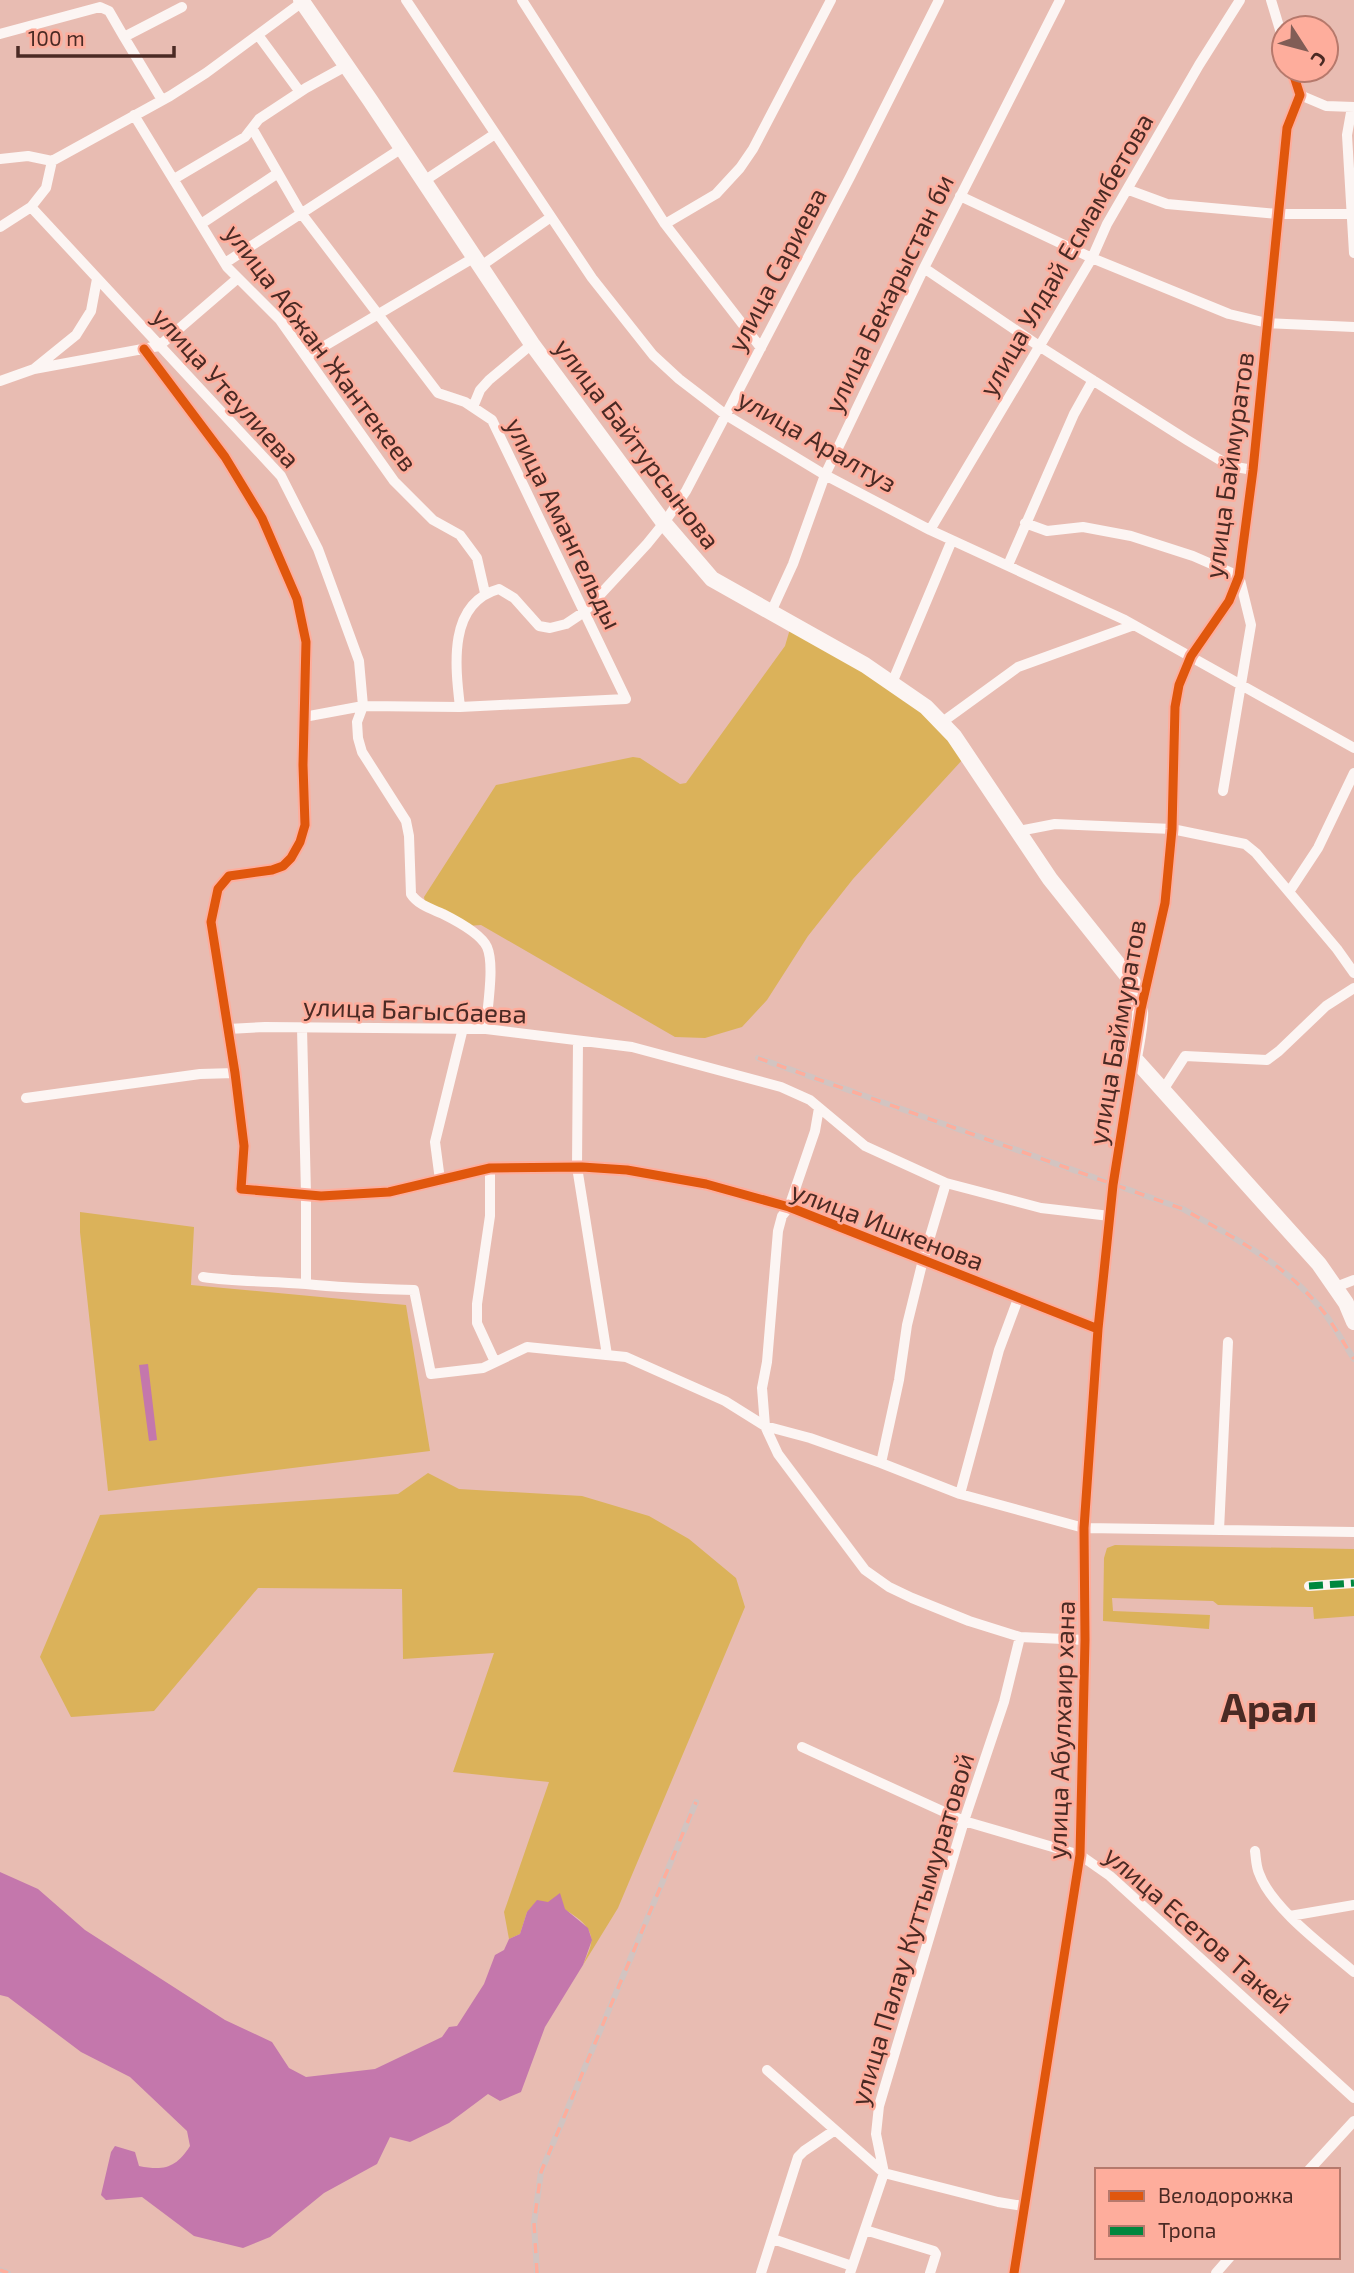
<svg xmlns="http://www.w3.org/2000/svg" width="1354" height="2273" font-family="'Exo 2',sans-serif">
<style>
.green{fill:#dbb25a}
.water{fill:#c477ac}
.lines{fill:none;stroke-linecap:round;stroke-linejoin:round}
.street{stroke:#fcf5f3;stroke-width:10}
.secondary{stroke:#fcf5f3;stroke-width:16}
.rail-casing{stroke:#d2c4c1;stroke-width:6}
.rail{stroke:#fead9c;stroke-width:3.5;stroke-dasharray:10;stroke-linecap:butt}
.quiet{stroke:#00873e;stroke-width:7;stroke-dasharray:14 7;stroke-linecap:butt}
.cycleway-casing{stroke:#fead9c;stroke-width:13}
.cycleway{stroke:#e0570d;stroke-width:9}
.labels{text-anchor:middle;dominant-baseline:central;stroke-width:5;stroke-linejoin:round;paint-order:stroke}
.street-label{font-size:26px;fill:#4a2a24;stroke:#fead9c}
.town-label{font-size:40px;font-weight:bold;fill:#4a2a24;stroke:#fead9c}
</style>
<rect width="100%" height="100%" fill="#e8bcb2"/>
<path class="green" d="M790,629C839,657 889,684 931,721C943,732 953,746 964,758L853,879L808,936L767,1000L742,1027L705,1038L675,1037L481,925L467,926L425,902L424,897L496,785L633,757L640,758L680,784L686,783L785,646Z
M80,1212L194,1227L191,1285L406,1305L430,1451L108,1491L80,1232Z
M428,1473L459,1489L582,1496L649,1516L689,1539L736,1578L745,1607L618,1908L583,1965C586,1957 593,1945 591,1937C588,1920 563,1908 548,1902L527,1912L520,1934L509,1939L504,1912L549,1782L453,1772L494,1653L403,1659L402,1589L258,1588L154,1711L71,1717L40,1657L100,1515L398,1494Z
M1115,1545L1354,1549V1616L1314,1619L1313,1607H1310L1218,1605L1213,1601L1112,1598L1113,1611L1210,1615L1209,1629L1103,1621L1104,1558L1107,1548Z"/>
<path class="water" d="M148,1364L157,1440L149,1441L139,1365Z
M0,1872L38,1889L85,1930L225,2020L272,2042L289,2068L306,2077L375,2069L442,2037L449,2027L457,2026L484,1984L495,1955L504,1950L509,1939L520,1934L527,1912L537,1900L548,1902L560,1893L565,1909L588,1928L592,1940L583,1965L545,2027L521,2092L500,2101L488,2094L449,2123L410,2142L390,2137L377,2164L324,2193L270,2237L243,2248L194,2236L142,2197L106,2200L101,2195L111,2152L115,2146L135,2152L139,2166C164,2171 176,2168 190,2146L187,2131L130,2077L81,2052L8,1997L0,1995Z"/>
<g class="lines">
<path class="street" d="M406,0L592,278L653,355L679,379L726,415L825,475L930,530L1125,620L1354,748
M522,0L665,224L761,348
M1271,0L1284,43
M0,34L100,7L109,11L124,37L182,7
M258,35L300,92
M124,37L162,100
M1300,95L1326,106L1354,107
M1352,107L1347,135L1354,253
M134,115L227,267L280,320L394,481L433,520L460,535L477,558L485,593
M252,128L301,213L438,393L465,402L492,420L626,699L460,707L363,706L304,717
M0,159L28,156L52,161
M174,179L245,137L259,119L306,88L346,66
M424,181L495,134
M1129,190L1167,204L1278,214H1354
M960,196L1092,258L1229,314L1267,323L1354,327
M31,207L281,476L318,549L359,661L363,706L357,722L358,738L362,752L406,821L409,836L411,894C418,905 432,909 443,914C455,920 481,934 487,947C495,965 487,1008 486,1029
M201,224L278,173
M665,224L716,194L740,168L753,149L831,0
M0,227L31,207L46,188L52,161L170,96L206,73L305,0
M225,263L402,148
M481,266L551,217
M924,268L1039,346L1187,440L1230,466L1253,470
M144,349L225,457L262,518L297,599L306,642L303,765L305,825L300,842L291,858L283,866L272,870L229,876L218,889L211,922L235,1073L244,1146L241,1189L321,1196L389,1192L490,1168L582,1167L627,1170L706,1184L789,1207L1098,1329
M306,357L475,257
M34,369L159,346L238,278
M0,381L34,369L76,335L91,311L97,279
M473,407L480,390L489,380L532,344
M1025,523L1047,531L1083,527L1131,536L1193,556L1239,576L1251,625L1223,791
M930,530L1092,258L1107,224L1199,65L1240,0
M1008,565L1074,414L1093,380
M771,612L793,564L825,475L924,268L1060,0
M892,683L952,540
M460,707C455,665 448,603 499,589L514,598L539,626L550,628L566,624L584,612L647,544L664,523L686,491L850,177L939,0
M941,723L1018,667L1134,625
M1019,831L1055,824L1172,829L1245,844L1256,853L1337,949L1354,973
M1289,892L1318,848L1354,773
M1142,1004L1165,903L1172,829L1175,707L1179,685L1191,656L1229,601L1239,576L1253,470L1287,128L1300,95L1292,70
M302,1028L306,1194V1284
M228,1029L265,1027L486,1029L632,1047L781,1087L810,1100L865,1146L946,1183L1041,1208L1110,1216
M578,1041L577,1167L607,1355
M1163,1090L1185,1056L1267,1060L1279,1051L1326,1006L1354,988
M26,1098L200,1074L235,1073
M819,1108L815,1131L789,1207L782,1216L778,1231L767,1362L762,1388L765,1426L778,1454L865,1570L889,1587L912,1598L969,1621L1020,1637L1085,1640
M490,1168V1216L477,1304V1323L495,1362
M440,1180L435,1142L463,1028
M203,1277C237,1282 272,1281 306,1284C342,1288 378,1289 414,1290L431,1374L483,1368L527,1347L626,1357L725,1401L765,1426L810,1438L881,1463L960,1494L1084,1528L1354,1532
M1336,1287L1354,1280
M881,1463L899,1380L907,1325L923,1260L946,1183
M960,1494L999,1350L1018,1299
M1219,1530L1228,1342
M1309,1586L1354,1583
M802,1747L964,1821L1080,1855L1110,1876L1354,2098
M1255,1851C1256,1858 1256,1866 1259,1873C1271,1908 1326,1948 1354,1972
M1290,1916L1354,1905
M767,2070L884,2173L998,2202L1023,2206
M1309,2170L1354,2121
M865,2230L934,2251L936,2254L930,2273
M773,2239L852,2266
M761,2273L798,2157L804,2151L835,2130
M850,2273L884,2173L876,2134L879,2106L964,1821L1004,1702L1020,1637
M1014,2273L1080,1855L1085,1640L1084,1528L1098,1329L1113,1185L1134,1058
M1216,2273L1230,2257"/>
<path class="secondary" d="M301,0L370,100L532,344L664,523L712,579L865,665L926,707L954,736L1050,879L1133,983C1146,1007 1138,1032 1134,1058L1319,1264L1346,1303L1354,1322"/>
<g class="rail-casing">
<path id="rail" d="M758,1058L1183,1209C1231,1236 1282,1262 1318,1305C1332,1321 1342,1341 1354,1359
M0,2270L8,2273
M537,2273L534,2223L541,2172L696,1802"/>
</g>
<use href="#rail" class="rail"/>
<path class="quiet" d="M1309,1586L1354,1583"/>
<g class="cycleway-casing">
<path id="cycleway" d="M144,349L225,457L262,518L297,599L306,642L303,765L305,825L300,842L291,858L283,866L272,870L229,876L218,889L211,922L235,1073L244,1146L241,1189L321,1196L389,1192L490,1168L582,1167L627,1170L706,1184L789,1207L1098,1329
M1014,2273L1080,1855L1085,1640L1084,1528L1098,1329L1113,1185L1141,1009L1165,903L1172,829L1175,707L1179,685L1191,656L1229,601L1239,576L1253,470L1287,128L1300,95L1292,70"/>
</g>
<use href="#cycleway" class="cycleway"/>
</g>
<g class="labels">
<g class="street-label">
<text transform="translate(1065 254) rotate(-60)">улица Улдай Есмамбетова</text>
<text transform="translate(776 269) rotate(-62)">улица Сариева</text>
<text transform="translate(888 293) rotate(-64)">улица Бекарыстан би</text>
<text transform="translate(322 347) rotate(53)">улица Абжан Жантекеев</text>
<text transform="translate(227 387) rotate(48)">улица Утеулиева</text>
<text transform="translate(818 440) rotate(30)">улица Аралтуз</text>
<text transform="translate(638 443) rotate(53)">улица Байтурсынова</text>
<text transform="translate(1228 465) rotate(-82)">улица Баймуратов</text>
<text transform="translate(565 523) rotate(64)">улица Амангельды</text>
<text transform="translate(415 1009) rotate(2)">улица Багысбаева</text>
<text transform="translate(1116 1032) rotate(-80)">улица Баймуратов</text>
<text transform="translate(888 1225) rotate(21)">улица Ишкенова</text>
<text transform="translate(1060 1730) rotate(-88)">улица Абулхаир хана</text>
<text transform="translate(911 1929) rotate(-73)">улица Палау Куттымуратовой</text>
<text transform="translate(1199 1929) rotate(41)">улица Есетов Такей</text>
</g>
<g class="town-label">
<text x="1269" y="1706">Арал</text>
</g>
</g>
<rect x="1095" y="2168" width="245" height="91" fill="#fead9c" stroke="#b6796c" stroke-width="2"/>
<rect x="1109" y="2191" width="35" height="10" fill="#e0570d" stroke="#b6796c" stroke-width="2"/>
<text x="1158" y="2203" font-size="21" fill="#4a2a24">Велодорожка</text>
<rect x="1109" y="2226" width="35" height="10" fill="#00873e" stroke="#b6796c" stroke-width="2"/>
<text x="1158" y="2238" font-size="21" fill="#4a2a24">Тропа</text>
<g transform="translate(1305 49) rotate(126)"><circle r="33" fill="#fead9c" stroke="#b6796c" stroke-width="2"/>
<path d="M0-5L12 26L0 18L-12 26Z" fill="#815d56"/>
<text y="-10" font-size="19" font-weight="bold" text-anchor="middle" fill="#4a2a24">С</text>
</g>
<path d="M18 46v10h156v-10" fill="none" stroke="#4a2a24" stroke-width="3.5"/>
<text x="28" y="46" font-size="21" fill="#4a2a24" stroke="#fead9c" stroke-width="5" paint-order="stroke">100 m</text>
</svg>
